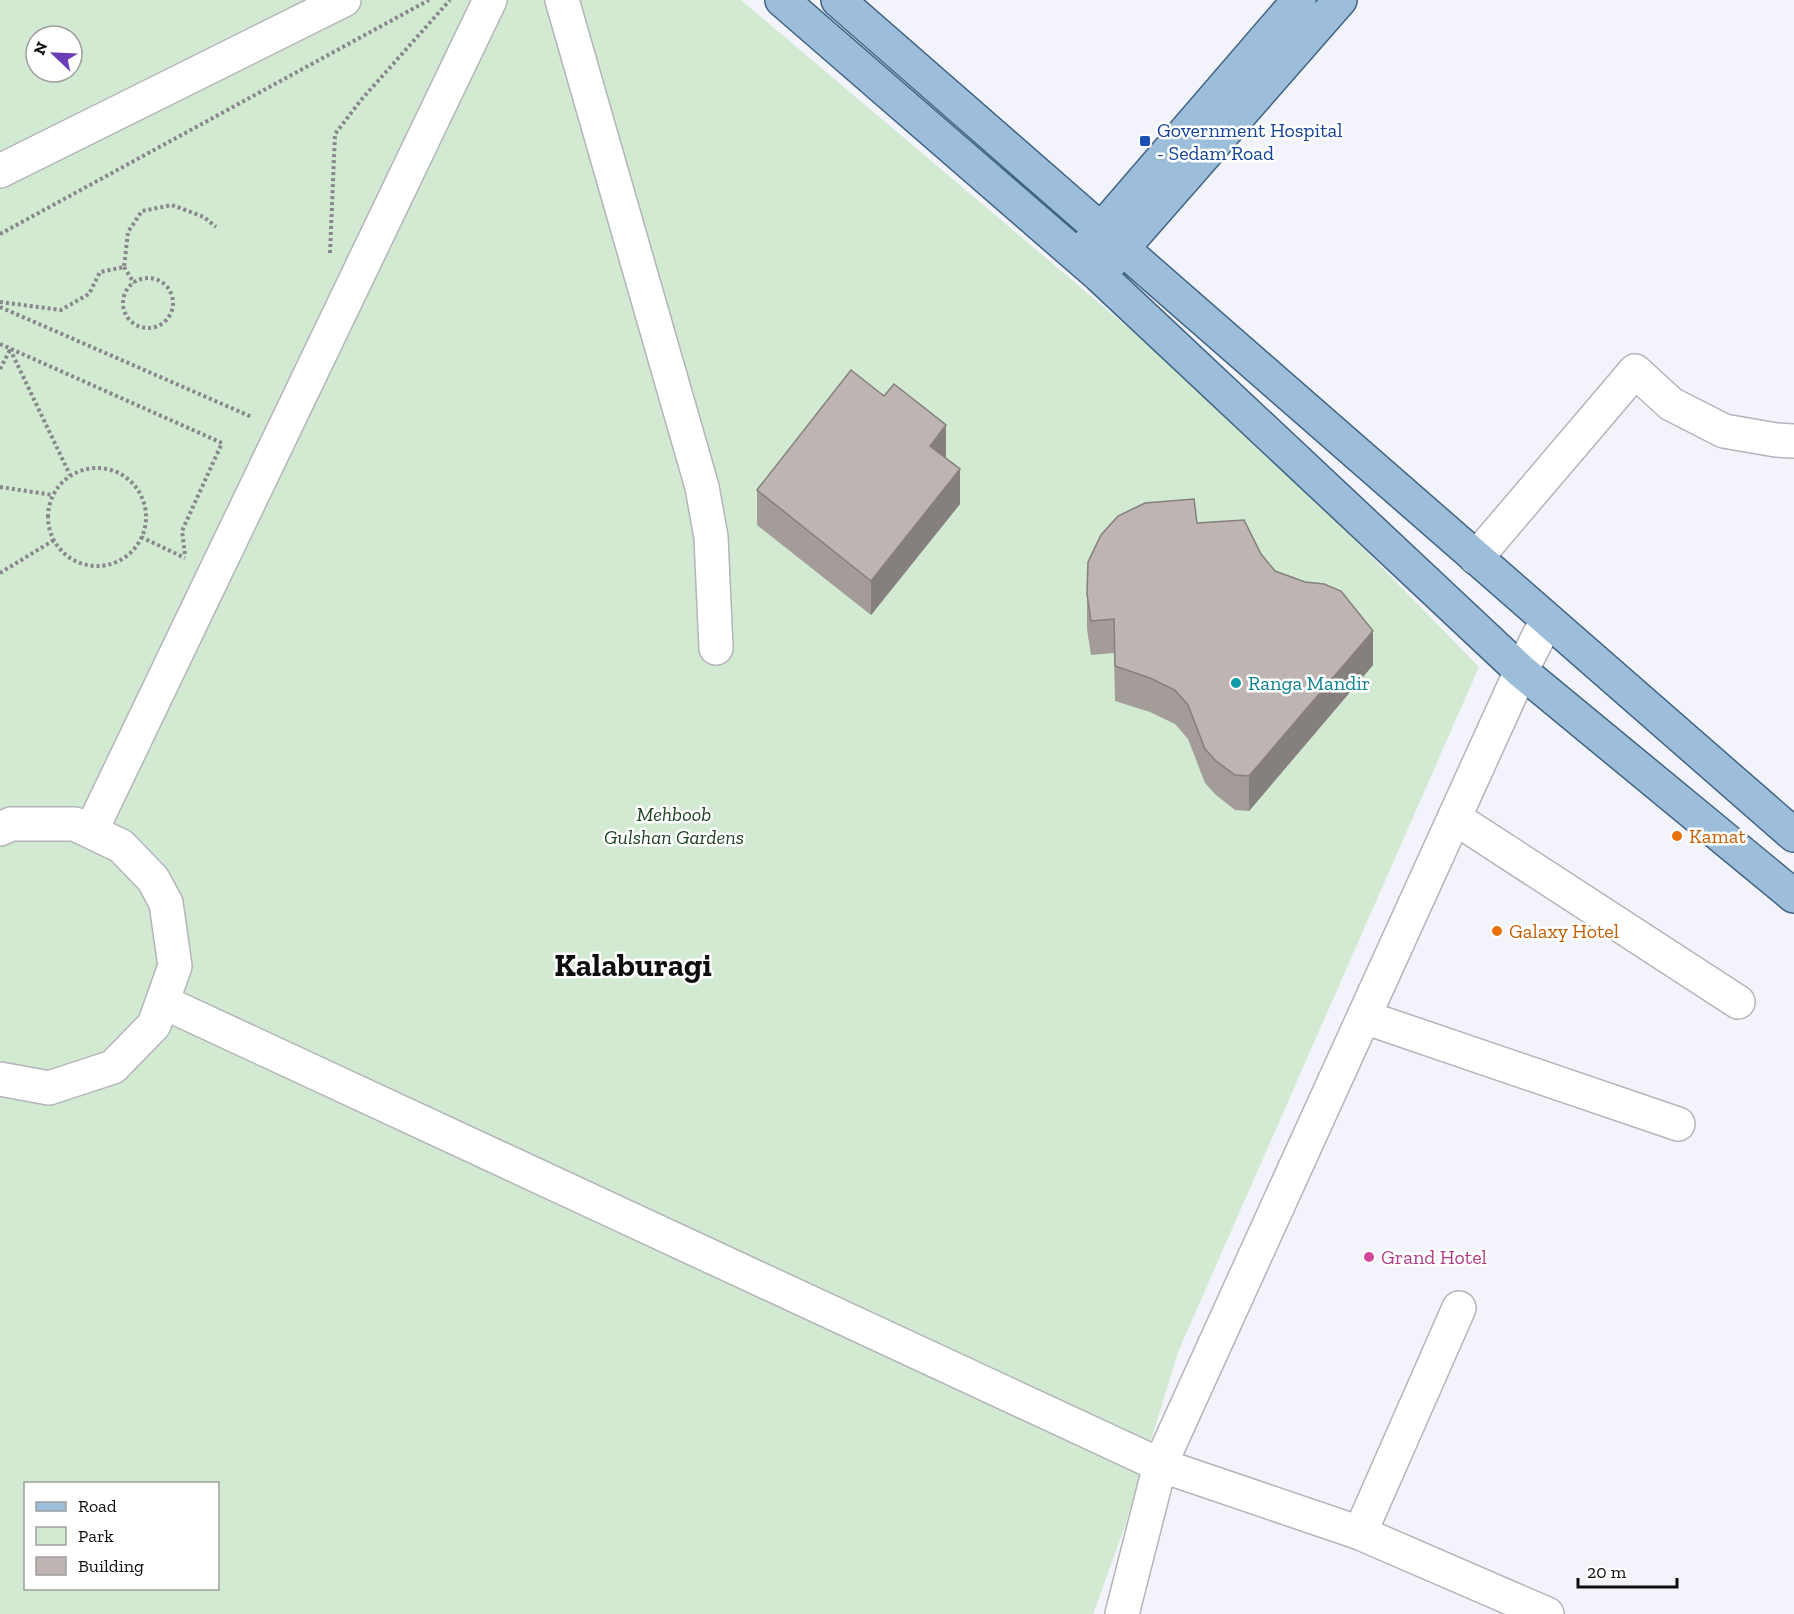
<svg xmlns="http://www.w3.org/2000/svg" width="1794" height="1614" font-family="'Zilla Slab',serif">
<style>
.green{fill:#d2e9d2;fill-rule:evenodd}
.lines{fill:none;stroke-linecap:round;stroke-linejoin:round}
.minor-casing{stroke:#b4b4bb;stroke-width:36}
.tertiary-casing{stroke:#b4b4bb;stroke-width:36}
.primary-casing{stroke:#406483;stroke-width:36}
.path{stroke:#87878c;stroke-width:4;stroke-dasharray:3 3;stroke-linecap:butt}
.minor{stroke:#fff;stroke-width:33}
.tertiary{stroke:#fff;stroke-width:33}
.primary{stroke:#9dbeda;stroke-width:33}
.wall{fill:#a39c99}
.shaded-wall{fill:#857f7d}
.building{fill:#beb5b2;stroke:#857f7d;stroke-width:1.5}
.transit-dot{fill:#1a4fb4;stroke:#fff;stroke-width:2}
.culture-dot{fill:#0f9aa8;stroke:#fff;stroke-width:2}
.food-dot{fill:#e8710a;stroke:#fff;stroke-width:2}
.hotel-dot{fill:#d1479c;stroke:#fff;stroke-width:2}
.labels{text-anchor:middle;dominant-baseline:central;stroke-width:5;stroke-linejoin:round;paint-order:stroke}
.transit-label{font-size:20px;fill:#164399;stroke:#fff;text-anchor:start}
.culture-label{font-size:20px;fill:#0d838f;stroke:#fff;text-anchor:start}
.park-label{font-size:20px;font-style:italic;fill:#1d4220;stroke:#fff}
.food-label{font-size:20px;fill:#c56008;stroke:#fff;text-anchor:start}
.hotel-label{font-size:20px;fill:#b23c85;stroke:#fff;text-anchor:start}
.town-label{font-size:32px;font-weight:bold;fill:#0e0e11;stroke:#fff}
</style>
<rect width="100%" height="100%" fill="#f3f3fb"/>
<path class="green" d="M0,0H741L1241,423L1479,667L1178,1352L1125,1526L1093,1614H0ZM36,36H72V72H36ZM26,1484H218V1588H26Z"/>
<g class="lines">
<g class="minor-casing">
<path id="minor" d="M562,0L702,487L711,537L716,648
M0,171L344,0
M1476,558L1635,371L1671,404L1724,431L1776,440L1794,441
M1455,818L1738,1002
M1364,1017L1678,1124
M1360,1533L1459,1308"/>
</g>
<g class="tertiary-casing">
<path id="tertiary" d="M0,829L11,824H75L121,846L153,879L166,903L175,966L154,1025L113,1067L49,1088L0,1079
M91,831L490,0
M163,1002L1160,1465L1360,1533L1547,1614
M1122,1614L1160,1465L1521,671L1547,620"/>
</g>
<g class="primary-casing">
<path id="primary" d="M782,0L1099,275L1521,671L1794,896
M838,0L1794,835
M1087,246L1299,0
M1108,265L1340,0"/>
</g>
<path class="path" d="M0,234L429,0
M330,253L335,134L361,100L450,0
M124,267L134,283
M123 303a25 25 0 1 1 50 0a25 25 0 1 1-50 0Z
M0,302L61,310L89,294L100,272L124,267L128,232L142,211L172,205L204,217L216,227
M0,307L252,417
M0,344L222,443L182,531L185,555
M10,349L70,475
M0,369L10,350
M48 517a49 49 0 1 1 98 0a49 49 0 1 1-98 0Z
M0,487L53,495
M141,537L185,558
M0,573L54,540"/>
<use href="#minor" class="minor"/>
<use href="#tertiary" class="tertiary"/>
<use href="#primary" class="primary"/>
</g>
<path class="wall" d="M946,459L960,504L871,615L757,525V490Z
M1197,523L1261,554L1275,571L1373,665L1249,811L1235,810L1216,795L1205,783L1188,739L1175,724L1150,712L1115,701L1114,653L1091,655L1087,629V594Z"/>
<path class="shaded-wall" d="M946,425V460L930,446Z
M960,469V504L871,615V581Z
M1373,631V665L1249,811V776Z"/>
<path class="building" d="M851,370L884,396L894,384L946,425L930,446L960,469L871,581L757,490Z
M1194,499L1197,523L1244,520L1261,554L1275,571L1305,582L1324,584L1341,591L1373,631L1249,776L1235,775L1216,761L1205,749L1188,705L1175,690L1150,678L1115,666L1114,619L1091,621L1087,594L1088,562L1101,535L1118,516L1145,503Z"/>
<rect class="transit-dot" x="1139" y="135" width="12" height="12" rx="3"/>
<circle class="culture-dot" cx="1236" cy="683" r="6"/>
<g class="food-dot">
<circle cx="1677" cy="836" r="6"/>
<circle cx="1497" cy="931" r="6"/>
</g>
<circle class="hotel-dot" cx="1369" cy="1257" r="6"/>
<g class="labels">
<g class="transit-label">
<text x="1157" y="130">Government Hospital<tspan x="1157" dy="23">- Sedam Road</tspan></text>
</g>
<g class="culture-label">
<text x="1248" y="683">Ranga Mandir</text>
</g>
<g class="park-label">
<text x="674" y="814">Mehboob<tspan x="674" dy="23">Gulshan Gardens</tspan></text>
</g>
<g class="food-label">
<text x="1689" y="836">Kamat</text>
<text x="1509" y="931">Galaxy Hotel</text>
</g>
<g class="hotel-label">
<text x="1381" y="1257">Grand Hotel</text>
</g>
<g class="town-label">
<text x="633" y="965">Kalaburagi</text>
</g>
</g>
<rect x="24" y="1482" width="195" height="108" fill="#ffffff" stroke="#9f9fa0" stroke-width="1.5"/>
<rect x="36" y="1502" width="30" height="9" fill="#9dbeda" stroke="#9f9fa0" stroke-width="1.5"/>
<text x="78" y="1512" font-size="18" fill="#0e0e11">Road</text>
<rect x="36" y="1527" width="30" height="18" fill="#d2e9d2" stroke="#9f9fa0" stroke-width="1.5"/>
<text x="78" y="1542" font-size="18" fill="#0e0e11">Park</text>
<rect x="36" y="1557" width="30" height="18" fill="#beb5b2" stroke="#9f9fa0" stroke-width="1.5"/>
<text x="78" y="1572" font-size="18" fill="#0e0e11">Building</text>
<g transform="translate(54 54) rotate(293)"><circle r="28" fill="#ffffff" stroke="#9f9fa0" stroke-width="1.5"/>
<path d="M0-4.5L10 22L0 15L-10 22Z" fill="#6b3eb6"/>
<text y="-9" font-size="16" font-weight="bold" text-anchor="middle" fill="#0e0e11">N</text>
</g>
<path d="M1578 1578v9h99v-9" fill="none" stroke="#0e0e11" stroke-width="3"/>
<text x="1587" y="1578" font-size="18" fill="#0e0e11" stroke="#ffffff" stroke-width="4.5" paint-order="stroke">20 m</text>
</svg>
